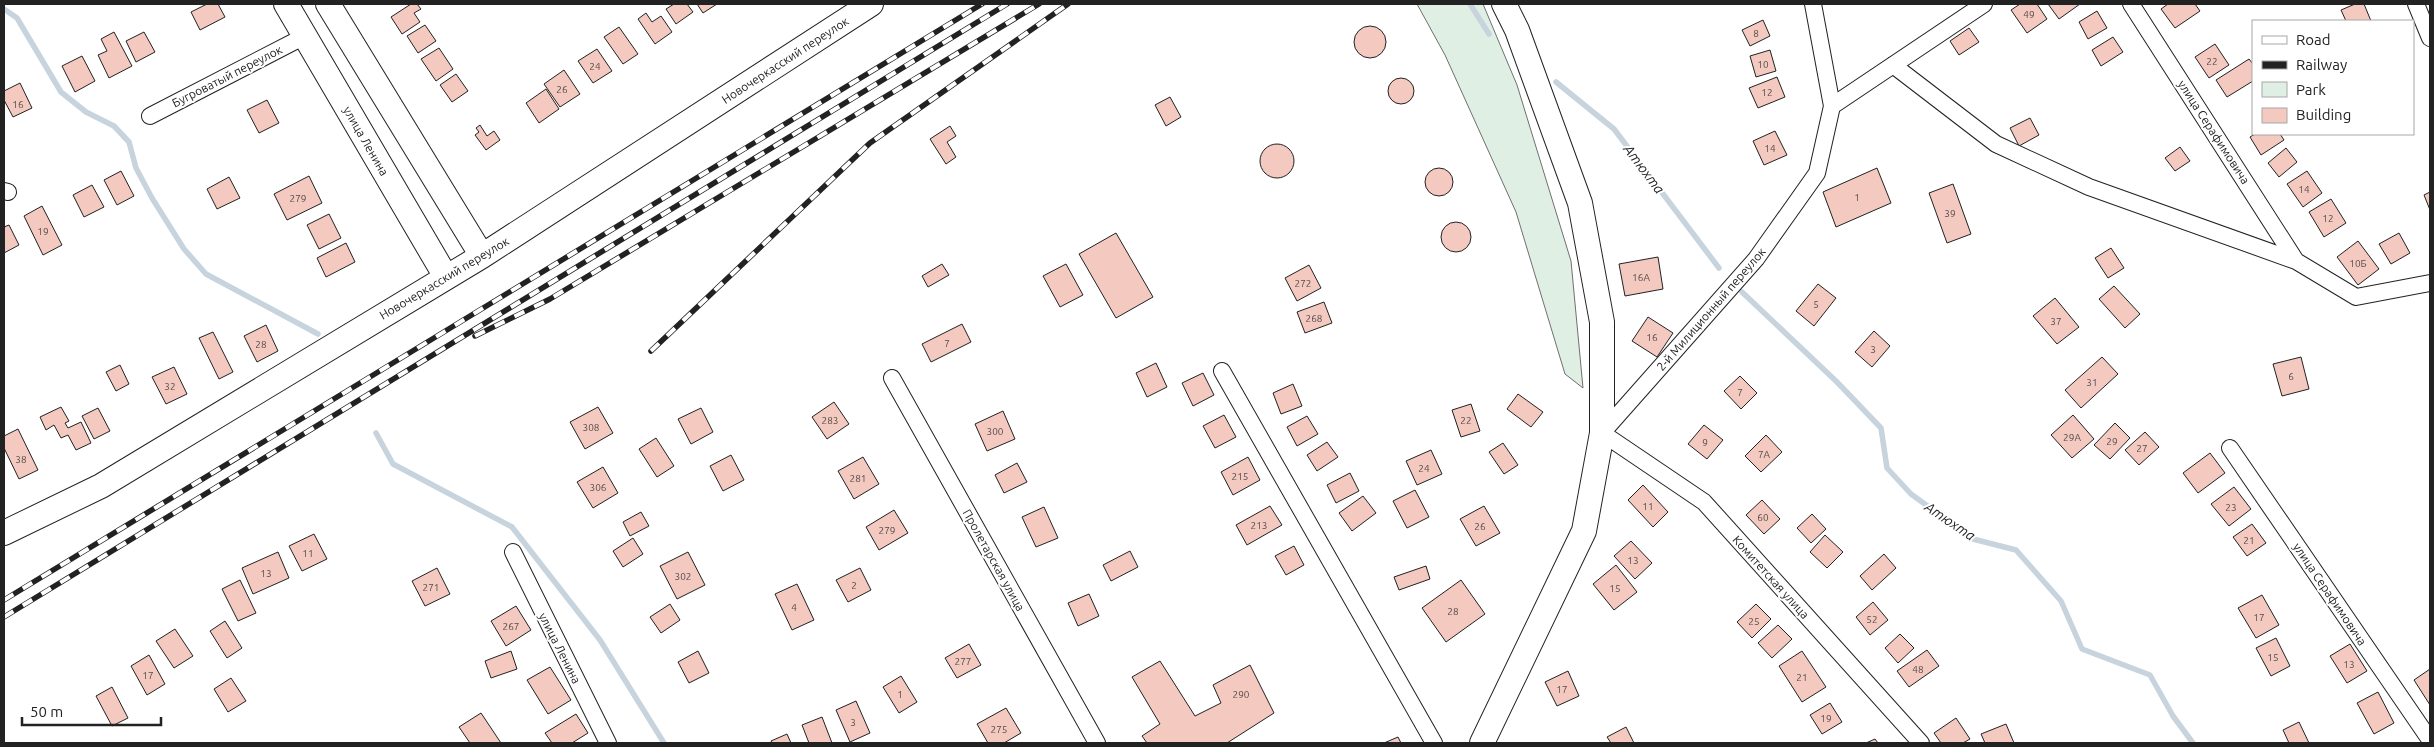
<svg xmlns="http://www.w3.org/2000/svg" width="2434" height="747" font-family="Ubuntu,sans-serif">
<style>
.green{fill:#e0efe3;stroke:#6f6f6f}
.lines{fill:none;stroke-linecap:round;stroke-linejoin:round}
.stream{stroke:#c7d3dd;stroke-width:5.5}
.building{fill:#f3c9c0;stroke:#222}
.street-casing{stroke:#222;stroke-width:18}
.secondary-casing{stroke:#222;stroke-width:26}
.street{stroke:#fff;stroke-width:16}
.secondary{stroke:#fff;stroke-width:24}
.rail-casing{stroke:#222;stroke-width:5.5}
.rail{stroke:#fff;stroke-width:4;stroke-dasharray:11;stroke-linecap:butt}
.labels{text-anchor:middle;dominant-baseline:central;stroke-width:4;stroke-linejoin:round;paint-order:stroke}
.number-label{font-size:10px;fill:#564c4a}
.street-label{font-size:12px;fill:#222;stroke:#fff}
.water-label{font-size:14px;font-style:italic;fill:#222;stroke:#fff}
</style>
<rect width="100%" height="100%" fill="#fff"/>
<path class="green" d="M1417,4H1483L1517,85L1571,261L1583,388L1565,374L1516,212L1445,55Z"/>
<g class="lines">
<path class="stream" d="M1470,4L1489,34
M4,9L17,18L61,92L86,112L114,126L129,142L136,168L152,198L184,249L206,274L318,334
M1556,82L1614,129L1719,268
M1742,292L1837,382L1881,428L1887,468L1911,494L1973,539L2016,550L2061,601L2082,649L2150,675L2173,716L2193,743
M376,433L393,464L512,527L600,640L664,743"/>
</g>
<path class="building" d="M207,4H218L225,17L200,30L191,12Z
M411,4H417L421,9L414,13L420,22L402,34L391,17Z
M674,4H687L693,12L676,24L666,9Z
M697,4H717L703,13Z
M2020,4H2037L2047,19L2027,33L2011,10Z
M2048,4H2080L2059,19Z
M2168,4H2195L2200,11L2175,28L2161,9Z
M2355,4H2364L2371,21H2346L2341,10Z
M2097,11L2107,28L2088,39L2079,22Z
M646,13L652,22L661,16L672,32L655,44L638,19Z
M1763,20L1770,36L1750,46L1742,30Z
M425,25L436,41L418,53L407,36Z
M1354 42a16 16 0 1 1 32 0a16 16 0 1 1-32 0Z
M619,27L638,54L623,64L604,37Z
M1969,28L1979,42L1959,55L1950,41Z
M114,32L132,66L109,78L98,55L107,51L101,39Z
M144,32L155,52L136,62L126,41Z
M2113,37L2123,52L2101,66L2092,50Z
M2215,44L2229,65L2209,78L2195,57Z
M439,48L453,69L436,81L421,59Z
M597,49L612,71L593,83L578,61Z
M1770,50L1776,71L1756,77L1750,56Z
M82,56L95,81L75,92L62,66Z
M2249,59L2253,64V81L2227,97L2216,80Z
M564,70L580,94L560,107L544,84Z
M456,74L468,91L452,102L440,85Z
M1777,77L1785,97L1758,108L1749,88Z
M1388 91a13 13 0 1 1 26 0a13 13 0 1 1-26 0Z
M20,83L32,108L13,117L4,100V91Z
M546,89L559,109L539,123L526,103Z
M1170,97L1181,117L1166,126L1155,105Z
M267,100L279,123L259,133L247,110Z
M2030,118L2039,135L2019,146L2010,128Z
M480,125L487,136L494,131L500,140L486,150L475,135L479,132L476,128Z
M950,126L956,136L947,142L956,157L946,164L930,139Z
M1775,131L1787,155L1764,165L1753,141Z
M2255,134H2280L2284,140L2261,155L2250,137Z
M1260 161a17 17 0 1 1 34 0a17 17 0 1 1-34 0Z
M2180,147L2190,161L2175,171L2165,158Z
M2286,148L2297,162L2279,177L2268,163Z
M1877,168L1891,203L1836,227L1823,192Z
M1425 182a14 14 0 1 1 28 0a14 14 0 1 1-28 0Z
M121,171L134,196L117,205L104,180Z
M2307,171L2322,193L2303,207L2287,184Z
M309,176L322,203L287,220L274,194Z
M229,177L240,198L217,209L207,189Z
M1953,184L1971,234L1947,243L1929,193Z
M92,185L104,207L84,217L73,195Z
M2430,192V210L2424,195Z
M2331,199L2346,223L2324,237L2309,212Z
M42,206L62,245L43,255L24,216Z
M329,214L341,238L319,249L307,225Z
M1441 237a15 15 0 1 1 30 0a15 15 0 1 1-30 0Z
M9,225L19,245L4,253V227Z
M1116,233L1153,297L1116,318L1079,254Z
M2399,233L2410,253L2391,264L2379,244Z
M2358,241L2379,269L2358,285L2337,257Z
M346,243L355,262L326,277L317,258Z
M2111,248L2124,268L2108,278L2095,258Z
M1658,257L1663,289L1625,296L1619,264Z
M942,264L949,275L928,287L922,276Z
M1066,264L1083,295L1060,307L1043,276Z
M1309,265L1321,288L1297,301L1285,278Z
M1818,284L1836,298L1814,326L1796,311Z
M2114,286L2140,314L2125,328L2099,299Z
M2055,298L2079,327L2057,344L2033,316Z
M1324,302L1332,323L1305,333L1297,312Z
M1648,317L1673,333L1657,357L1632,341Z
M962,324L971,342L931,362L922,344Z
M266,325L278,351L257,362L244,336Z
M1874,331L1890,346L1872,367L1855,352Z
M213,332L233,372L219,379L199,338Z
M2102,357L2118,374L2081,408L2065,390Z
M2301,357L2309,389L2282,396L2273,364Z
M1156,363L1167,387L1147,397L1136,373Z
M120,365L129,384L116,391L106,372Z
M174,367L187,394L166,404L152,377Z
M1203,373L1214,395L1193,406L1182,383Z
M1740,376L1757,393L1741,409L1724,391Z
M1293,384L1302,406L1281,414L1273,393Z
M1518,394L1543,412L1531,427L1507,409Z
M834,402L849,424L827,439L812,417Z
M1471,404L1480,431L1461,437L1452,410Z
M61,407L69,421L65,423L68,428L81,422L91,443L76,450L68,435L61,438L54,425L46,430L40,417Z
M598,407L613,433L585,449L570,422Z
M98,408L110,431L94,439L82,416Z
M701,408L713,432L691,444L678,419Z
M1003,411L1015,439L987,451L975,424Z
M1224,415L1236,437L1215,448L1203,426Z
M2073,415L2094,439L2072,458L2051,435Z
M1307,416L1318,434L1297,446L1287,427Z
M2115,423L2130,438L2110,459L2094,445Z
M1704,425L1723,440L1707,459L1688,444Z
M18,429L38,470L19,479L4,448V436Z
M2145,432L2159,447L2139,465L2125,450Z
M1766,435L1782,452L1761,472L1745,456Z
M656,438L674,466L657,477L639,449Z
M1327,442L1338,457L1317,471L1307,455Z
M1503,443L1518,465L1504,474L1489,452Z
M1431,450L1442,474L1417,485L1406,461Z
M2210,453L2225,473L2198,493L2183,473Z
M731,455L744,480L723,491L710,466Z
M863,457L879,484L854,499L838,471Z
M1248,457L1260,480L1233,495L1221,472Z
M1017,463L1027,482L1004,493L995,475Z
M603,467L618,493L593,508L577,482Z
M1350,473L1359,491L1336,503L1327,485Z
M1643,485L1668,512L1653,527L1628,500Z
M2234,487L2251,509L2229,526L2211,504Z
M1415,490L1429,517L1407,528L1393,501Z
M1363,496L1376,513L1352,531L1339,513Z
M1762,500L1780,519L1764,534L1746,515Z
M1270,506L1282,525L1247,545L1236,525Z
M1484,506L1500,533L1476,546L1460,519Z
M1044,507L1058,538L1036,547L1022,517Z
M894,510L908,533L879,550L866,527Z
M641,512L649,526L630,536L623,522Z
M1812,514L1826,529L1811,543L1797,528Z
M2252,524L2266,543L2247,556L2233,537Z
M314,534L327,559L302,571L289,546Z
M1825,535L1843,552L1827,568L1810,552Z
M633,538L643,554L623,567L613,551Z
M1631,541L1652,563L1635,579L1614,556Z
M1294,546L1304,565L1286,575L1275,556Z
M1130,551L1138,567L1111,581L1103,565Z
M278,552L289,578L253,594L242,568Z
M688,552L705,585L677,599L660,566Z
M1884,554L1896,568L1872,590L1860,576Z
M1616,565L1637,592L1614,610L1593,584Z
M1426,566L1430,579L1399,590L1394,577Z
M437,568L450,594L425,606L412,581Z
M860,568L871,590L848,602L836,580Z
M240,580L256,613L238,621L222,589Z
M1461,580L1485,614L1446,642L1422,608Z
M797,584L814,620L792,630L775,594Z
M1089,594L1099,616L1078,626L1068,603Z
M2262,595L2279,625L2256,638L2238,608Z
M1873,602L1888,620L1870,635L1856,617Z
M670,604L680,620L661,633L650,617Z
M1756,604L1771,619L1752,638L1737,622Z
M516,606L531,630L506,646L491,621Z
M225,621L242,648L227,658L210,631Z
M1778,625L1792,639L1772,658L1758,643Z
M175,629L193,656L174,668L156,641Z
M1900,634L1914,648L1898,663L1885,648Z
M2276,638L2290,666L2271,676L2256,648Z
M969,644L981,665L957,678L945,658Z
M2350,644L2367,671L2347,683L2330,656Z
M1927,650L1939,666L1909,687L1897,671Z
M511,651L517,669L491,678L485,661Z
M698,651L709,673L689,683L678,662Z
M1802,651L1826,687L1802,702L1779,666Z
M149,655L165,684L147,695L131,666Z
M1160,661L1195,716L1221,703L1213,685L1250,665L1274,713L1227,743H1147L1142,736L1160,724L1132,677Z
M550,667L571,700L548,714L527,680Z
M2430,669V705L2414,680Z
M1568,671L1579,696L1557,706L1545,682Z
M901,676L917,702L899,713L883,687Z
M231,678L246,701L228,712L214,689Z
M112,687L128,718L112,726L96,696Z
M2378,692L2394,723L2374,734L2357,703Z
M856,701L870,733L850,742L836,710Z
M1830,703L1842,722L1822,734L1810,715Z
M1006,708L1021,733L1004,743H988L977,724Z
M481,713L501,743H470L459,727Z
M576,714L588,733L572,743H552L545,733Z
M822,717L832,743H809L802,725Z
M1956,718L1970,739L1963,743H1941L1934,733Z
M2299,722L2309,743H2289L2283,730Z
M2006,724L2014,743H1985L1981,734Z
M1626,727L1634,743H1611L1607,737Z
M787,734L791,743H772L771,741Z
M1398,737L1401,743H1384Z
M1875,739L1878,743H1866Z"/>
<g class="lines">
<g class="street-casing">
<path id="street" d="M1813,4L1832,106L1817,173L1756,259L1602,433L1704,502L1921,743
M2131,4L2296,261
M2416,4L2430,38
M1893,65L1996,144L2089,187L2296,261L2356,297L2430,283
M1832,106L1984,4
M150,116L305,36
M4,191L8,192
M1222,371L1434,743
M892,378L1097,743
M2230,448L2430,740
M513,552L608,743"/>
</g>
<g class="secondary-casing">
<path id="secondary" d="M286,4L446,277
M328,4L482,256
M4,533L101,486L482,256L871,4
M1482,743L1584,531L1602,433V322L1580,203L1517,30L1504,4"/>
</g>
<use href="#street" class="street"/>
<use href="#secondary" class="secondary"/>
<g class="rail-casing">
<path id="rail" d="M475,336L550,299L1039,4
M651,351L870,143L1068,4
M4,600L982,4
M4,617L1007,4"/>
</g>
<use href="#rail" class="rail"/>
</g>
<g class="labels">
<g class="number-label">
<text x="2029" y="14">49</text>
<text x="1756" y="33">8</text>
<text x="2212" y="61">22</text>
<text x="1763" y="64">10</text>
<text x="595" y="66">24</text>
<text x="562" y="89">26</text>
<text x="1767" y="92">12</text>
<text x="18" y="104">16</text>
<text x="1770" y="148">14</text>
<text x="2304" y="189">14</text>
<text x="1857" y="197">1</text>
<text x="298" y="198">279</text>
<text x="1950" y="213">39</text>
<text x="2328" y="218">12</text>
<text x="43" y="231">19</text>
<text x="2358" y="263">10Б</text>
<text x="1641" y="277">16А</text>
<text x="1303" y="283">272</text>
<text x="1816" y="304">5</text>
<text x="1314" y="318">268</text>
<text x="2056" y="321">37</text>
<text x="1652" y="337">16</text>
<text x="947" y="343">7</text>
<text x="261" y="344">28</text>
<text x="1873" y="349">3</text>
<text x="2291" y="376">6</text>
<text x="2092" y="382">31</text>
<text x="170" y="386">32</text>
<text x="1740" y="392">7</text>
<text x="830" y="420">283</text>
<text x="1466" y="420">22</text>
<text x="591" y="427">308</text>
<text x="995" y="431">300</text>
<text x="2072" y="437">29А</text>
<text x="2112" y="441">29</text>
<text x="1705" y="442">9</text>
<text x="2142" y="448">27</text>
<text x="1764" y="454">7А</text>
<text x="21" y="459">38</text>
<text x="1424" y="468">24</text>
<text x="1240" y="476">215</text>
<text x="858" y="478">281</text>
<text x="598" y="487">306</text>
<text x="1648" y="506">11</text>
<text x="2231" y="507">23</text>
<text x="1763" y="517">60</text>
<text x="1259" y="525">213</text>
<text x="1480" y="526">26</text>
<text x="887" y="530">279</text>
<text x="2249" y="540">21</text>
<text x="308" y="553">11</text>
<text x="1633" y="560">13</text>
<text x="266" y="573">13</text>
<text x="683" y="576">302</text>
<text x="854" y="585">2</text>
<text x="431" y="587">271</text>
<text x="1615" y="588">15</text>
<text x="794" y="607">4</text>
<text x="1453" y="611">28</text>
<text x="2259" y="617">17</text>
<text x="1872" y="619">52</text>
<text x="1754" y="621">25</text>
<text x="511" y="626">267</text>
<text x="2273" y="657">15</text>
<text x="963" y="661">277</text>
<text x="2349" y="664">13</text>
<text x="1918" y="669">48</text>
<text x="148" y="675">17</text>
<text x="1802" y="677">21</text>
<text x="1562" y="689">17</text>
<text x="900" y="694">1</text>
<text x="1241" y="694">290</text>
<text x="1826" y="718">19</text>
<text x="853" y="722">3</text>
<text x="999" y="729">275</text>
</g>
<g class="street-label">
<text transform="translate(785 60) rotate(-33)">Новочеркасский переулок</text>
<text transform="translate(227 76) rotate(-27)">Бугроватый переулок</text>
<text transform="translate(2214 132) rotate(57)">улица Серафимовича</text>
<text transform="translate(366 141) rotate(60)">улица Ленина</text>
<text transform="translate(444 278) rotate(-31)">Новочеркасский переулок</text>
<text transform="translate(1711 309) rotate(-49)">2-й Милиционный переулок</text>
<text transform="translate(994 560) rotate(61)">Пролетарская улица</text>
<text transform="translate(1771 577) rotate(48)">Комитетская улица</text>
<text transform="translate(2330 594) rotate(56)">улица Серафимовича</text>
<text transform="translate(560 648) rotate(63)">улица Ленина</text>
</g>
<g class="water-label">
<text transform="translate(1644 169) rotate(53)">Атюхта</text>
<text transform="translate(1950 521) rotate(34)">Атюхта</text>
</g>
</g>
<rect width="2434" height="747" fill="none" stroke="#222222" stroke-width="10"/>
<rect x="2252" y="20" width="162" height="115" fill="#ffffff" stroke="#a7a7a7"/>
<rect x="2262" y="36" width="25" height="8" fill="#ffffff" stroke="#a7a7a7"/>
<text x="2296" y="45" font-size="15" fill="#222222">Road</text>
<rect x="2262" y="61" width="25" height="8" fill="#222222" stroke="#a7a7a7"/>
<text x="2296" y="70" font-size="15" fill="#222222">Railway</text>
<rect x="2262" y="82" width="25" height="15" fill="#e0efe3" stroke="#a7a7a7"/>
<text x="2296" y="95" font-size="15" fill="#222222">Park</text>
<rect x="2262" y="108" width="25" height="15" fill="#f3c9c0" stroke="#a7a7a7"/>
<text x="2296" y="120" font-size="15" fill="#222222">Building</text>
<path d="M22 717v8h139v-8" fill="none" stroke="#222222" stroke-width="2.5"/>
<text x="30" y="717" font-size="15" fill="#222222" stroke="#ffffff" stroke-width="4" paint-order="stroke">50 m</text>
</svg>
